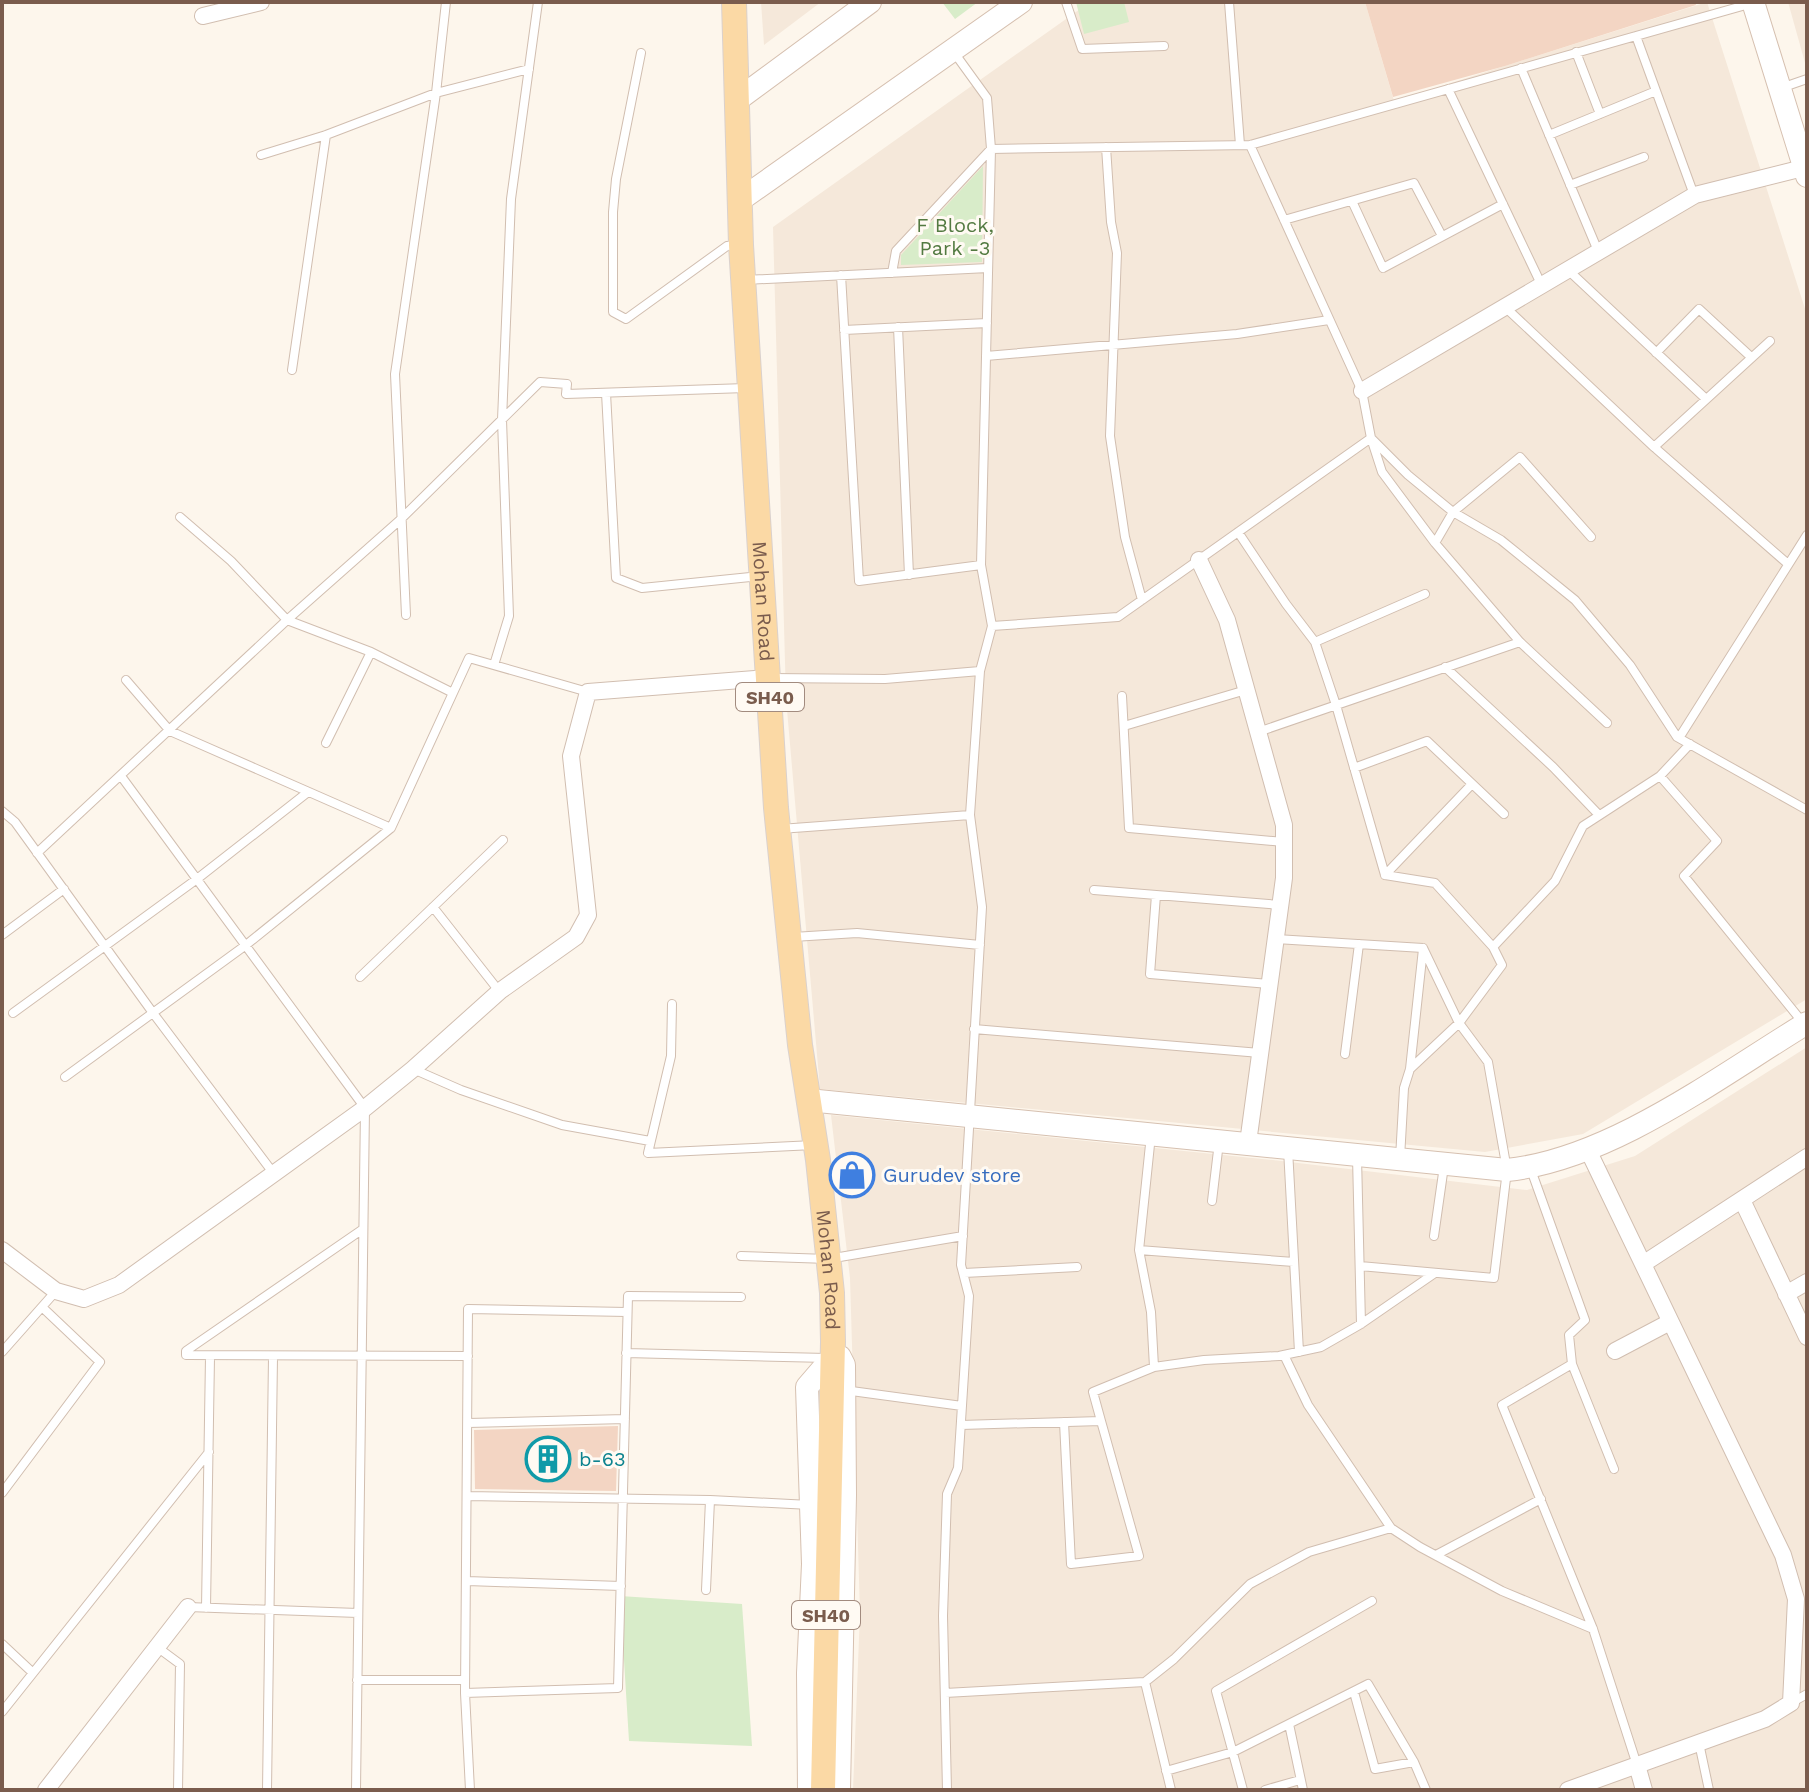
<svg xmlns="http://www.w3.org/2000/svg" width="1809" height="1792" font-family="'Work Sans',sans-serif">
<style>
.residential{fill:#f5e8da}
.green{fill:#d8ecc9}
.building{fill:#f3d5c3}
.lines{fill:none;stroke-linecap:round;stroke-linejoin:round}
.lane-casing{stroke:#d1beb0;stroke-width:10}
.street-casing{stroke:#d1beb0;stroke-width:18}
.secondary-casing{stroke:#d6c0b0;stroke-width:24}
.primary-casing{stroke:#dad1cd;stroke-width:26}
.lane{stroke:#fff;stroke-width:8}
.street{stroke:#fff;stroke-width:16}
.secondary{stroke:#fff;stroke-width:22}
.primary{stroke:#fbd9a5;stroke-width:24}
.labels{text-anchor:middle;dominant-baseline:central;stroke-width:6;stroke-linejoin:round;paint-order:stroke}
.shield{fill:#fffaf3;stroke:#a28b7f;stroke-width:2}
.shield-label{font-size:18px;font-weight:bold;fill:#7a5c4d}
.park-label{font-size:20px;fill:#537a41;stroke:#fffaf3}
.street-label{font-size:20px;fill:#7a5c4d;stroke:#fffaf3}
.shop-label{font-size:20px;fill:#366cbe;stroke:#fffaf3;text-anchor:start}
.culture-label{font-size:20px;fill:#0d838f;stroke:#fffaf3;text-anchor:start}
</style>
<rect width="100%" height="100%" fill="#fdf6ec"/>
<path class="residential" d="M761,2H821L764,45Z
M1090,2H1365L1394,101L1707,2L1807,315V999L1583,1134L1485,1152L820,1089L786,698L773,227Z
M1788,2H1807V70Z
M1807,1047V1790H853L860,1613L850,1278L831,1115L1273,1160L1527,1190L1635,1156Z"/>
<path class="green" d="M942,2H978L955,19Z
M1076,2H1124L1129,22L1084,34Z
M983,166L982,262L901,265V255Z
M620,1596L742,1604L752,1746L629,1741Z"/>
<path class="building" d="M1365,2H1695L1696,5L1505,66L1393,97Z
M618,1426L616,1491L475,1489L474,1430Z"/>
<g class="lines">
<g class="lane-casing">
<path id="lane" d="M1066,2L1082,49L1164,46
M1229,2L1240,145
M1636,36L1694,195
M1576,52L1600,114
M641,53L616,179L613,212V312L626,319L727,246L737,245
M1521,68L1598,251
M1781,88L1807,79
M1448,89L1542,286
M1549,135L1656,91
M1250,145L1362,391L1371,438L1382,472L1435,543L1520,642L1607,723
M1106,147L1111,222L1117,253L1110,436L1125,537L1142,600
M261,155L326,135L436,93L529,69
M1570,185L1644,157
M1352,201L1383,268L1503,204
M1284,220L1414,183L1442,236
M1568,270L1706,399
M892,273L896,251L991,149L1250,145L1753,3
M841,275L859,581L981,565
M745,280L988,268
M1505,307L1654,447L1788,564
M898,327L909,575
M844,330L987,323
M1656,353L1699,309L1751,357
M986,356L1237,334L1329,320
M292,370L326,135
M606,393L616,578L642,588L760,576
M1654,447L1770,341
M180,517L231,561L287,620L371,652L453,693
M1238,532L1286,604L1315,642
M1435,543L1453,512L1520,457L1591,537
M406,615L395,374L436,93L446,2
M992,626L1118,617L1371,438L1408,475L1453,512L1501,540L1575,600L1630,665L1677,737L1807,810
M494,665L509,616L502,420L511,199L538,2
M1445,667L1553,767L1599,815
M769,678L885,679L980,671
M126,680L170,731L391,828
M1122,696L1129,828L1284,842
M1124,726L1246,690
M1258,732L1520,642
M1679,738L1807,535
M326,743L371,652
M1354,768L1427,741L1504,814
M121,776L365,1108L356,1790
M1660,776L1717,841L1684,876L1804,1024
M2,811L15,822L153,1013L274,1174
M780,829L970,815
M37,853L287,620L400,520L540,382L567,384L566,394L746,388
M1385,875L1435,883L1493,947L1555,881L1583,826L1660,776L1690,744
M1385,875L1336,705L1315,642L1425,594
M1385,875L1472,784
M1094,890L1280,905
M1156,895L1150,974L1269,984
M433,907L499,991
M2,935L64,889
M793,937L857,933L980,945
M1276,939L1423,948
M360,977L503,840
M672,1004L671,1056L648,1153L814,1145
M13,1013L197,879L308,792
M974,1029L1260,1053
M1345,1054L1359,944
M413,1069L461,1090L562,1125L650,1141
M1410,1069L1459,1023L1502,965L1493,947
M65,1077L246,945L391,828L469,658L588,692
M1151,1135L1139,1250L1151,1312L1154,1367
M1288,1149L1299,1352
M1357,1157L1361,1324
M1400,1158L1404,1088L1410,1069L1423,949
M1530,1167L1585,1320L1569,1335L1572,1364L1614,1469
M1212,1201L1219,1142
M363,1229L186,1351V1355L468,1356
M1434,1236L1444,1166
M1139,1250L1294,1262
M741,1256L828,1259L963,1236
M1360,1266L1494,1278L1507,1170L1488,1062L1459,1023L1423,948
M964,1273L1077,1267
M2,1352L56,1291
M626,1353L827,1358
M1284,1355L1308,1405L1391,1528L1420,1547L1502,1591L1593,1629
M1572,1364L1502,1405L1593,1629L1637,1765
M844,1390L962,1406
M1064,1422L1071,1564L1139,1556L1101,1421
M468,1423L625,1419
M961,1425L1101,1421L1093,1392L1154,1367L1204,1360L1279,1356L1321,1347L1361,1324L1435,1273
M2,1493L100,1362L42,1307
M468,1496L710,1500L810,1505
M1436,1555L1541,1499
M467,1581L621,1586
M706,1590L710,1500
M188,1607L358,1613
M206,1608L210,1357
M2,1644L33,1673
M157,1647L180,1664L178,1790
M357,1680H465
M1145,1682L1171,1790
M1354,1692L1375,1769L1414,1762
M465,1693L618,1688L628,1296L741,1297
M945,1693L1145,1682L1174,1659L1250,1584L1309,1552L1391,1528
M1791,1703L1807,1694
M2,1712L209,1452
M1289,1724L1303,1790
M1699,1743L1709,1790
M1166,1771L1233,1752L1368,1684L1414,1762L1426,1790
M267,1790L273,1357
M470,1790L465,1693L468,1309L627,1312
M947,1790L943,1616L947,1494L958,1468L969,1296L961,1265L982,907L970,815L980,671L992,626L981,565L991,149L987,98L953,51
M1243,1790L1216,1691L1372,1601
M1265,1790L1300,1780"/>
</g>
<g class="street-casing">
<path id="street" d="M203,16L261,2
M1362,391L1695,195L1807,167
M1199,560L1227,620L1284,825V878L1248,1143
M1742,1200L1807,1337
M2,1250L56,1291L84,1299L119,1285L365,1108L413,1069L500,991L576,937L588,915L571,756L588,692L768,678
M1643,1264L1807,1157
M1786,1294L1807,1282
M1615,1351L1670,1322
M1637,1765L1644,1790
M46,1790L188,1607
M1568,1790L1765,1719L1791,1703L1796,1599L1783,1555L1588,1150"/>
</g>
<g class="secondary-casing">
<path id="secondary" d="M1753,2L1807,176
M737,100L870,2
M740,200L1021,2
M808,1100L1507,1170C1611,1159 1718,1077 1807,1023
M809,1790L808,1673L813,1564L807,1387L832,1358
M839,1790L845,1495L844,1365L840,1357"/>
</g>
<g class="primary-casing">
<g id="primary">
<path id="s1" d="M734,2L741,245L776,808L800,1045L818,1160L832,1293L833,1342L823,1790"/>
</g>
</g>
<use href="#lane" class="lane"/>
<use href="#street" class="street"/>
<use href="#secondary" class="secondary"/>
<use href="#primary" class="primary"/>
</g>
<defs>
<g id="shop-ring" transform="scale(2.3)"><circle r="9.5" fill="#fffaf3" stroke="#3f7fe0" stroke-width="1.5"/><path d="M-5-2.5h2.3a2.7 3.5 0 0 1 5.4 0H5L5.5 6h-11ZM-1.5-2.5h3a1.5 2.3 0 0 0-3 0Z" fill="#3f7fe0"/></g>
<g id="building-ring" transform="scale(2.3)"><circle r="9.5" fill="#fffaf3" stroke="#0f9aa8" stroke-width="1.5"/><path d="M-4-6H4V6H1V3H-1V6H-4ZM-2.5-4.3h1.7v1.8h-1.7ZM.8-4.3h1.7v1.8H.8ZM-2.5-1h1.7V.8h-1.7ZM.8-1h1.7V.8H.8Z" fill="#0f9aa8"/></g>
</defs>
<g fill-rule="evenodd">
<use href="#shop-ring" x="852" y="1175"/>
<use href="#building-ring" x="548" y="1459"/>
</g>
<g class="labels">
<g class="shield">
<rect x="736" y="683" width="68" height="28" rx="6"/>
<rect x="792" y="1601" width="68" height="28" rx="6"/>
</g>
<g class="shield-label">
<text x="770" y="697">SH40</text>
<text x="826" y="1615">SH40</text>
</g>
<g class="park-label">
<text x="955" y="225">F Block,<tspan x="955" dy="23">Park -3</tspan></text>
</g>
<g class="street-label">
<text stroke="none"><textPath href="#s1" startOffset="600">Mohan Road</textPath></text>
<text stroke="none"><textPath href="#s1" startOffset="1272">Mohan Road</textPath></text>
</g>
<g class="shop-label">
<text x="883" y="1175">Gurudev store</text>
</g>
<g class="culture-label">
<text x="579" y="1459">b-63</text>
</g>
</g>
<rect width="1809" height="1792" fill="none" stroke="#7a5c4d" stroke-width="8"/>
</svg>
